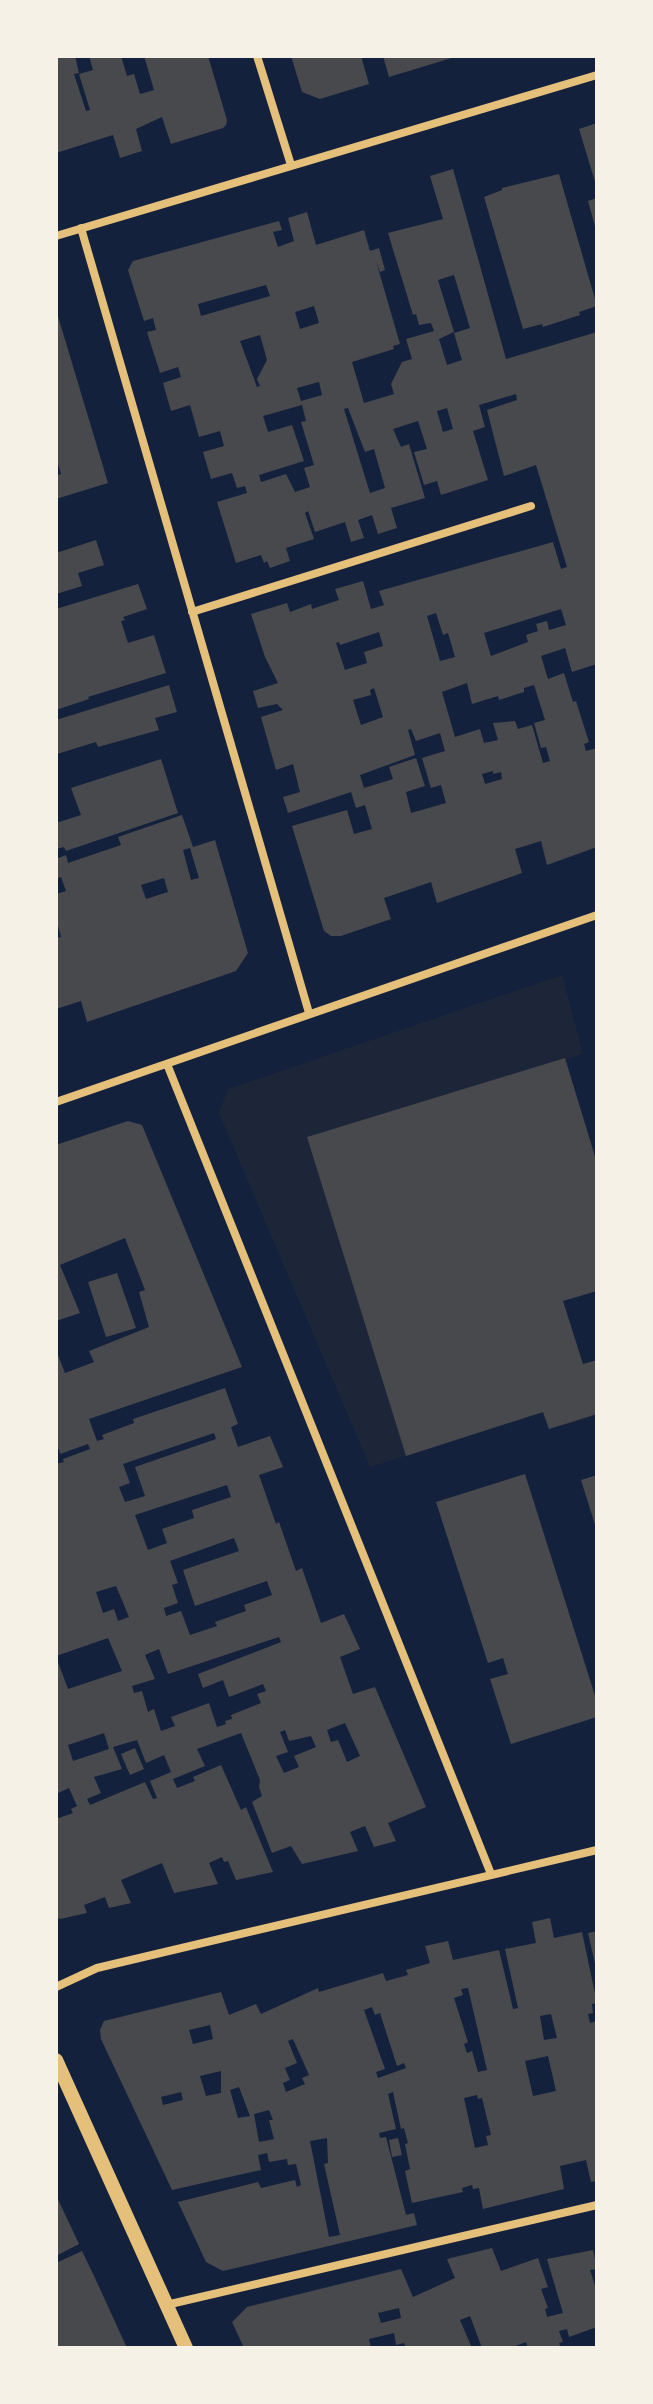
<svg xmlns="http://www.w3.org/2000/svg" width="653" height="2404" font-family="Lora,serif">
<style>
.green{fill:#1d2539}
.building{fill:#48494c;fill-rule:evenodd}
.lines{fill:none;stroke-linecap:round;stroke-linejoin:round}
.minor{stroke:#e5c07b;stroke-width:8}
.tertiary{stroke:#e5c07b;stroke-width:14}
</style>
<rect width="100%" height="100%" fill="#14213d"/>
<path class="green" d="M562,975L583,1054L307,1137L558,1392L597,1408V1416L549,1429L542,1413L370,1467L219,1113L228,1089Z"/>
<path class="building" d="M56,56H75L79,73L74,74L86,111L90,110L79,74L93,70L89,56H121L127,76L134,74L140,94L154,90L144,56H208L227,120L226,125L223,128L171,144L162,117L136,129L142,151L120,158L113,135L56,153Z
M291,56H361L369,84L320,99L302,92Z
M383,56H455V57L389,77Z
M597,123V185H596L579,129Z
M453,169L506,359L597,332V664L572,672L565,648L541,656L548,679L564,673L573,702L576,701L589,742L584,744L586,751L597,748V847L547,865L541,841L515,849L522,873L437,903L431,882L384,898L391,919L341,936H331L324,931L292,826L347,810L354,834L372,829L365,805L356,808L351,792L288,813L283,797L300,792L293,764L276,770L261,717L283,710L277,704L258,708L253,691L278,683L265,657L251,614L287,603L290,612L311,604L312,609L339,600L335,589L363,581L371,609L384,605L379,591L553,542L561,569L567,567L536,465L504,476L487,410L517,400L516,394L479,405L485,427L473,431L488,480L441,495L437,481L424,485L414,452L427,449L418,421L393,429L401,447L409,444L425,498L391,508L397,528L378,534L372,515L358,520L364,538L351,542L345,522L315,532L308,511L305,513L314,539L286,548L290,561L270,568L267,561L264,563L261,555L236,563L217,502L247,493L245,486L237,488L232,473L211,479L203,452L224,446L220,431L199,437L190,405L171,411L163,383L181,377L178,367L160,373L147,332L156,330L153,318L144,321L128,270L133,261L279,221L282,230L273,232L278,247L294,241L288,218L307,212L316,245L364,230L370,251L379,248L385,270L380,272L376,261L400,344L393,346L394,349L352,362L364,403L394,394L391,384L402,362L412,359L406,339L434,331L431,323L419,325L416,314L413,315L388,233L443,219L430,176ZM454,275L470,328L454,333L462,360L447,365L439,339L454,332L438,280ZM266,285L270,296L201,316L198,304ZM314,306L319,323L300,329L295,312ZM260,335L267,360L257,379L260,386L257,387L240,341ZM319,382L322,395L301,401L297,388ZM302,405L306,421L301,422L314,465L304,468L310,487L295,492L286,474L261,482L259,475L304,461L292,425L268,432L263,416ZM348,408L365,452L374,449L385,488L370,493L344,409ZM447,408L453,429L443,432L437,411ZM561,609L566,625L549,630L547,621L536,624L538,631L526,635L528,642L491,656L484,633ZM436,613L443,635L448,633L455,657L440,661L427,616ZM379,632L383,646L364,652L367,663L345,670L336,643L339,642L340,645ZM467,683L472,704L498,696L499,700L524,692V688L534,685L545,720L534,723L541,748L546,747L550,761L543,763L532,725L518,729L515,721L493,723L498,740L484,743L480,729L455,737L442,692ZM374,688L383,717L361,725L353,700L371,695L370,690ZM411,729L416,741L440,733L445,751L422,758L431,788L441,785L446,803L411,813L406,792L425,786L416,758L389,767L393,779L364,788L360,775L415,755L408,730ZM493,771V774L501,772L502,779L485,784L482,774Z
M559,174L597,306L579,312L580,315L543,327L542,324L523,329L484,197L502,190V188Z
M597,198V230H596L588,201Z
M57,313L108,483L56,499V476L61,474L56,456Z
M96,540L104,565L78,573L82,586L56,594V553Z
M138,584L147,609L123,617L125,620L121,621L128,643L154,635L166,673L88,697L89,699L56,710V609Z
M169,685L177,712L155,718L159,730L98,747L96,742L57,754L56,720Z
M161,759L178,813L66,851L64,847L56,849V823L81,815L71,788Z
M182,815L193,847L215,840L248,953L236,971L87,1022L81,1001L56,1009V938L61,937L56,918V894L66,891L61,877L56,879V859L66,855L68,863L121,845L118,837ZM190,848L199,878L191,880L183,850ZM164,878L168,892L146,899L141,885Z
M565,1058L597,1163V1291L563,1301L583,1364L597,1360V1414L549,1429L543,1412L406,1456L307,1137Z
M128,1121L142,1125L242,1367L89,1419L97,1441L104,1439L102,1435L134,1423L133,1419L225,1388L238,1424L231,1427L238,1447L270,1436L283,1467L259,1475L276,1524L279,1522L296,1571L302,1568L321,1623L344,1614L360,1649L340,1657L353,1694L375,1687L426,1807L388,1823L396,1841L374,1847L365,1826L350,1832L358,1851L302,1864L291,1846L272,1853L252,1802L262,1796L259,1787L260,1780L241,1733L197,1749L205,1766L173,1779L177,1788L195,1781L193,1777L221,1765L241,1810L246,1807L273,1872L236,1880L228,1861L224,1862L222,1857L209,1863L218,1884L174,1893L162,1863L121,1880L131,1903L109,1908L105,1897L84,1905L87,1913L60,1919L56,1917V1819L73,1813L71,1809L77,1806L69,1788L56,1794V1657L68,1689L122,1671L108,1638L56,1656V1464L64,1462L63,1459L90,1449L88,1444L60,1454L59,1449L56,1450V1350L65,1373L94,1362L89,1351L149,1327L139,1292L145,1290L125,1238L60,1265L80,1313L56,1321V1145ZM214,1433L216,1439L135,1467L145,1496L125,1502L119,1487L130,1483L123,1464ZM227,1485L231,1497L192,1510L194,1518L162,1529L167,1543L148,1550L135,1515ZM234,1538L239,1551L183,1570L195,1606L267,1581L272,1595L244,1605L246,1611L215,1622L217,1626L190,1635L181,1611L166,1616L164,1608L178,1603L172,1585L178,1583L170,1561ZM116,1586L129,1617L118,1621L114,1609L103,1613L96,1592ZM279,1637L281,1642L198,1674L203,1688L223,1680L229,1697L263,1684L266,1691L257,1694L261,1703L231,1715L232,1719L225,1721L226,1724L217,1727L209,1703L171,1717L175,1726L161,1731L154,1709L148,1712L142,1691L134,1693L132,1686L155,1679L145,1655L159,1649L168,1674ZM345,1723L360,1756L347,1762L338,1740L331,1742L327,1730ZM285,1730L289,1741L311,1736L316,1747L294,1756L299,1767L284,1773L276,1756L288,1752L280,1732ZM104,1733L109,1749L73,1761L68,1745ZM137,1740L146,1763L164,1755L171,1772L150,1781L157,1798L153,1799L145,1782L90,1805L87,1799L101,1793L94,1777L122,1769L113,1747Z
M117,1273L136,1328L106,1337L88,1282Z
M525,1474L597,1702V1717L511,1744L490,1679L508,1674L503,1658L488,1663L436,1502Z
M597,1475V1528H596L581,1480Z
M135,1748L144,1769L130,1775L121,1754Z
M550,1918L554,1938L582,1932L597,2003L592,2004L593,2013L588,2014L590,2023L597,2021V2181L591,2182L586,2160L560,2166L564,2189L483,2209L479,2188L473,2189L472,2185L462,2188L463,2192L412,2203L405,2171L410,2169L405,2144L408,2143L404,2128L401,2129L393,2092L388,2094L396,2129L379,2133L380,2138L386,2137L406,2215L414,2213L417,2225L223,2271L206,2262L178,2202L258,2182L261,2188L295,2180L297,2187L301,2185L296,2164L288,2165L287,2159L269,2162L267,2153L258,2155L261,2170L172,2190L101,2039L100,2030L104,2021L221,1992L229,2015L256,2004L261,2014L318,1988L319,1992L383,1973L386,1981L408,1975L406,1970L430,1963L425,1946L448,1941L453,1960L499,1950L513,2009L518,2008L505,1949L536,1943L532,1922ZM468,1988L487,2070L478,2072L472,2051L467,2053L464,2044L468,2042L454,1998L463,1995L461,1989ZM372,2007L375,2015L380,2013L397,2066L404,2063L406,2068L378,2078L376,2072L385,2069L364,2010ZM551,2014L557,2038L544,2040L540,2016ZM210,2025L213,2039L193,2044L189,2030ZM293,2039L309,2075L302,2078L305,2084L286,2092L283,2083L290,2080L285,2068L297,2063L288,2041ZM548,2056L556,2091L533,2096L525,2061ZM221,2071V2093L206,2096L200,2076ZM239,2087L250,2116L238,2118L230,2090ZM181,2092L183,2100L163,2105L161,2097ZM477,2095L478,2099L482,2098L491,2135L486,2136L488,2145L475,2148L464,2098ZM269,2110L273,2120H269L274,2139L259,2142L254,2114ZM327,2138L328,2163L324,2164L340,2235L329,2237L310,2141Z
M597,1931V1968H596L588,1933Z
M398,2138L402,2155L392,2157L389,2140Z
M56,2195L79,2244L56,2256Z
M492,2248L501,2271L538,2258L548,2287L541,2289L548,2308L545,2309L547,2317L563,2313L547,2259L593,2250L597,2269L590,2270L597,2292V2327L569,2337L567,2329L559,2331L563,2342L559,2343L561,2348H528L526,2342L510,2348H482L470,2316L460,2320L472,2348H406L404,2343L396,2345L394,2333L369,2339L371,2348H244L232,2322L247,2307L401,2269L413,2297L455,2278L447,2259ZM399,2308L401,2318L381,2323L378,2313Z
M82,2251L95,2278L127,2348H56V2263Z"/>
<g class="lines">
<path class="minor" d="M257,56L291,165
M81,228L309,1013
M56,236L597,75
M192,612L531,506
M167,1064L491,1874
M56,1102L597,915
M56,1987L97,1968L597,1850
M166,2305L597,2205"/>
<path class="tertiary" d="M56,2060L186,2348"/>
</g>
<rect width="653" height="2404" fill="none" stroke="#f6f1e7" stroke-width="116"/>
</svg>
